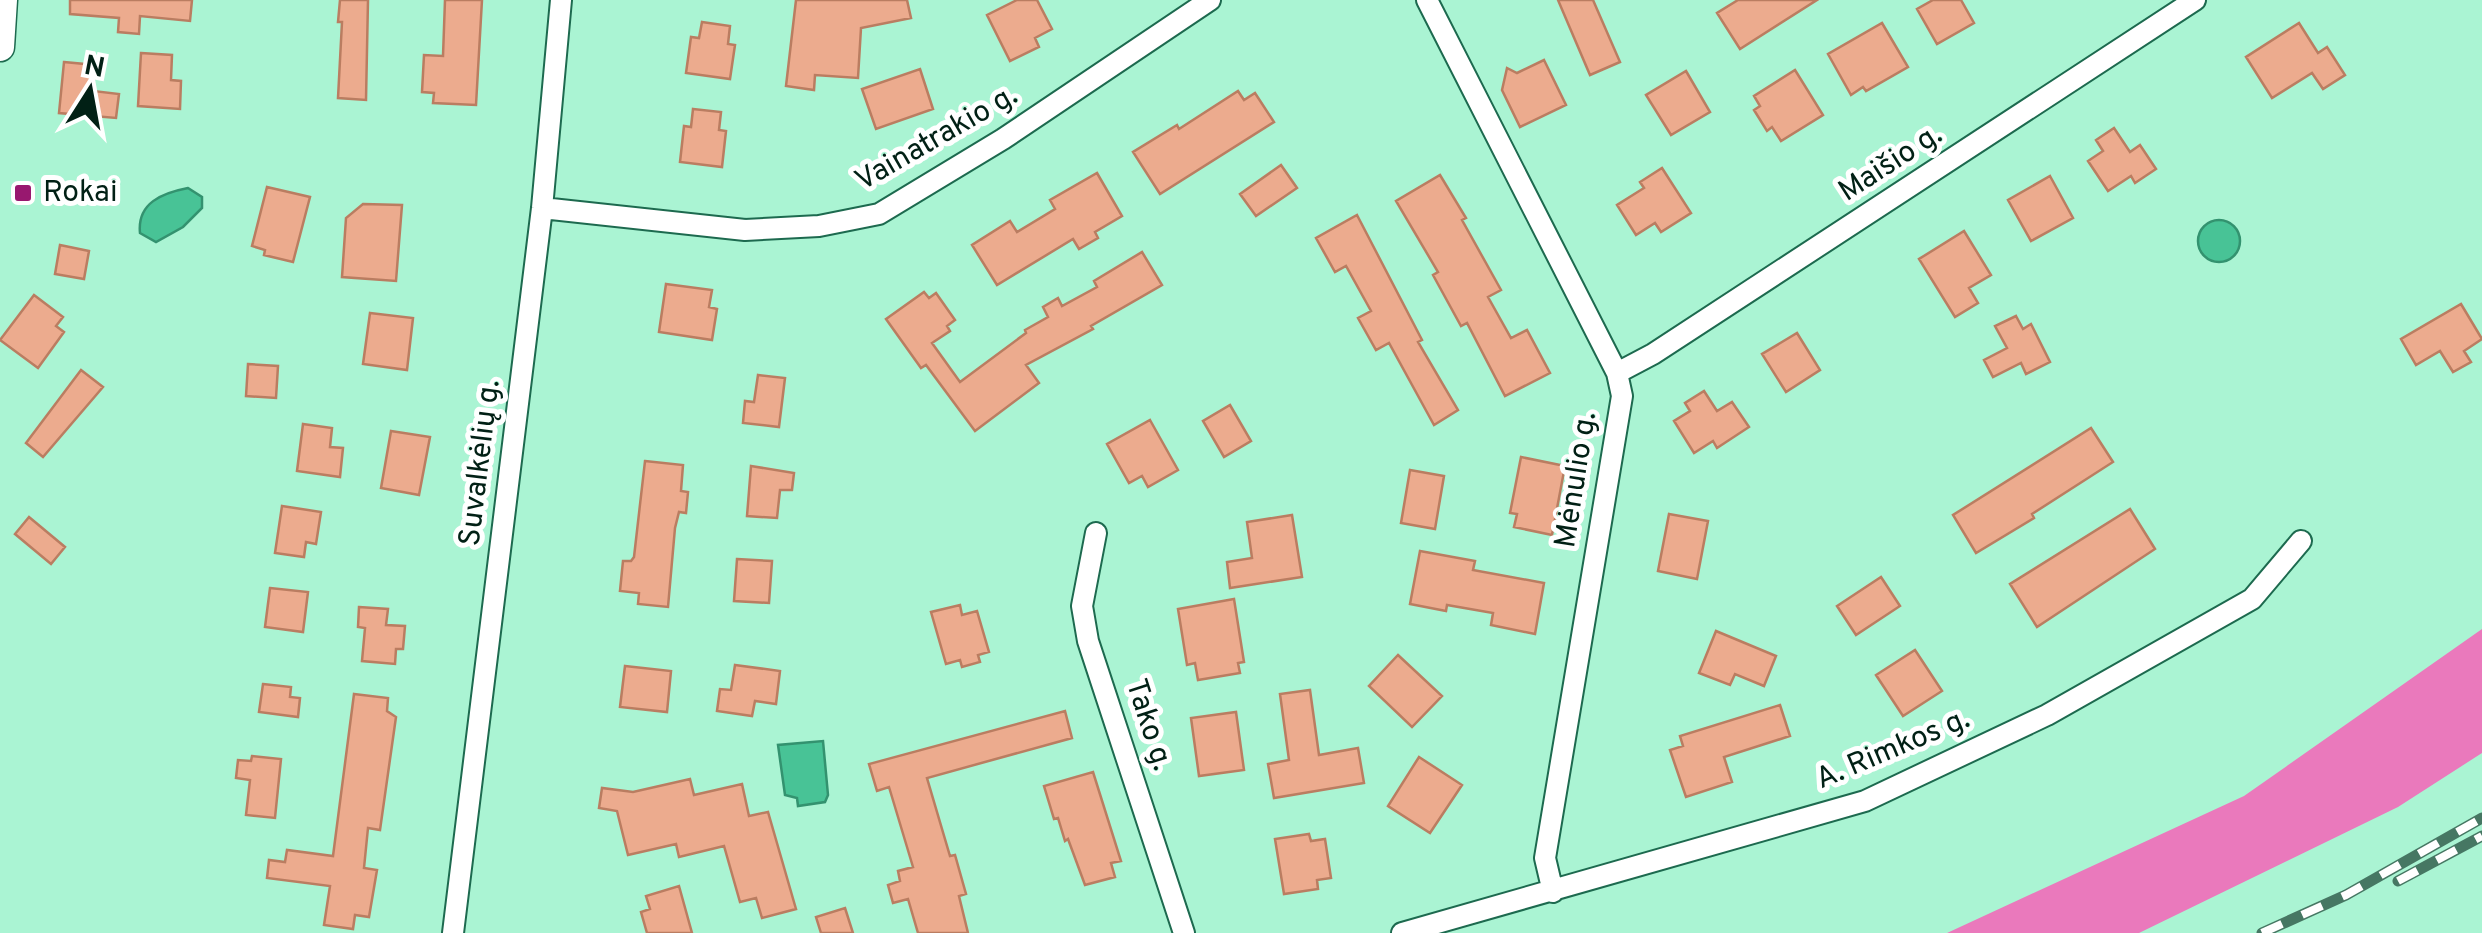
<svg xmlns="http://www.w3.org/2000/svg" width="2482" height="933" font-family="Overpass,sans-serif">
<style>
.forest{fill:#ea79bc}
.water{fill:#48c396;stroke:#33926f;stroke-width:2.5}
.building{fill:#ecab8e;stroke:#ba7d61;stroke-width:2.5}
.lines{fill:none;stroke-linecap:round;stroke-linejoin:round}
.street-casing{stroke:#1d6a4f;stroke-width:24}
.secondary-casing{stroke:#1d6a4f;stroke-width:31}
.street{stroke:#fff;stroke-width:20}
.secondary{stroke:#fff;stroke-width:28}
.rail-casing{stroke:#467763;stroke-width:11}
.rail{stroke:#fff;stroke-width:8;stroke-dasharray:22;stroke-linecap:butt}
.poi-dot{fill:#98186f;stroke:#fff;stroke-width:4}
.labels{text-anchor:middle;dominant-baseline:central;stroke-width:10;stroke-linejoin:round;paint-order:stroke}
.street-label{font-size:30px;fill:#012015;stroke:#fff}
.poi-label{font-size:30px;fill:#012015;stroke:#fff;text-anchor:start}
</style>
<rect width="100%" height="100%" fill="#aaf4d3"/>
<path class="forest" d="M2482,629V753L2398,807L2139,933H1947L2244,796Z"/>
<path class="water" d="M188,188L202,197V208L183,227L156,242L140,233C137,203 162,193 188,188Z
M2198 241a21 21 0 1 1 42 0a21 21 0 1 1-42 0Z
M823,741L828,795L825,802L798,806L797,798L785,795L778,745Z"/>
<path class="building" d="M70,0H192L190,21L140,16L139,34L118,32L119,18L70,14Z
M340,0H368L366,100L338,98L342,22H338Z
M445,0H482L476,105L433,103L434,93L422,92L424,55L443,56Z
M796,0H907L911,18L861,28L858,78L815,75L814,90L786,86Z
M1017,0H1037L1052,29L1035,38L1039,47L1010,61L987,15Z
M1558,0H1593L1620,62L1590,75Z
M1738,0H1817L1740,49L1717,13Z
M1933,0H1961L1974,23L1937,44L1917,9Z
M702,22L730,26L728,44L735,45L730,79L686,73L691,37L699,38Z
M1882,23L1908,67L1866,91L1863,87L1851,95L1828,54Z
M2299,23L2318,53L2327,47L2345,75L2323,89L2312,73L2272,98L2246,57Z
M141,53L172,55L171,80L181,81L180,109L138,106Z
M1544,60L1566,105L1520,127L1502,90L1507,68L1517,73Z
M64,62L95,65L93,91L119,94L116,118L59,113Z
M920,69L933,109L876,129L862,89Z
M1795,70L1823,115L1781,141L1772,127L1767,131L1754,110L1760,106L1754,96Z
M1686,71L1710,112L1671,135L1646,95Z
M1238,91L1244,100L1255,93L1274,122L1160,194L1133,152L1177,125L1179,129Z
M693,109L721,112L719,130L726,131L722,167L680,162L684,126L691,127Z
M2114,128L2130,152L2140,145L2156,169L2135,183L2131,176L2108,191L2088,161L2103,151L2096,140Z
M1281,165L1297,188L1256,216L1240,194Z
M1662,168L1691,213L1661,232L1655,223L1636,235L1617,205L1644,188L1640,182Z
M1097,173L1122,216L1095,232L1098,238L1079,249L1073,239L997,285L972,245L1010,221L1017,232L1055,209L1050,200Z
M1440,175L1466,218L1462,220L1501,290L1488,297L1511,338L1527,330L1550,373L1505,396L1467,323L1461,326L1433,275L1438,272L1396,201Z
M2050,176L2073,218L2031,241L2008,200Z
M267,187L310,197L293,262L264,255L265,250L252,246Z
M363,204L402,205L396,281L342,277L346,218Z
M1357,215L1422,340L1418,342L1458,410L1434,425L1389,343L1376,350L1358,318L1371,311L1346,266L1335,272L1316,238Z
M1964,231L1991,275L1969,288L1978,303L1955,317L1919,259Z
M60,245L89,251L84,279L55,274Z
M1142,252L1162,285L1091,326L1093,329L1026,365L1039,383L975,431L926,365L921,368L886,319L924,292L929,298L936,293L955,320L947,326L950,331L932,343L960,382L1026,333L1025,330L1048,317L1043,307L1058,298L1062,306L1097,287L1094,281Z
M666,284L712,290L709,307L717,309L712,340L659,332Z
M34,295L63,317L56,326L64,332L38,368L0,340Z
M2461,304L2482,339L2464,351L2471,362L2453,372L2440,351L2416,365L2401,339Z
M370,313L413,318L407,370L363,364Z
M2016,316L2023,329L2031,324L2050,362L2026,374L2021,363L1993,377L1984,360L2007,348L1995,326Z
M1797,333L1820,370L1786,392L1762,354Z
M248,364L278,366L276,398L246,396Z
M81,370L103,387L43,457L26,443Z
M758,375L785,378L779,427L743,423L745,401L754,402Z
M1704,391L1717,411L1732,402L1749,427L1717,448L1713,441L1694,453L1674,421L1690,411L1685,403Z
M1230,405L1251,441L1224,457L1203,421Z
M1150,420L1178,470L1148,487L1142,476L1129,483L1107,444Z
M303,424L332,428L330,447L343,448L340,477L297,471Z
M2091,428L2113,462L2032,514L2034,518L1976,553L1953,515Z
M391,431L430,437L419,495L381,488Z
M1521,457L1565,466L1552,535L1514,527L1517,514L1510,513Z
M645,461L683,465L681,491L688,492L686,513L679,512L675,528L668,607L638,604L639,593L620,591L623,561H631L634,557Z
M751,466L794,473L792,490H780L777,518L747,516Z
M1410,470L1444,476L1435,529L1401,523Z
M282,506L321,512L316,544L306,542L304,557L275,553Z
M2130,509L2155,549L2037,627L2010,584Z
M1669,514L1708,521L1697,579L1658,571Z
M1292,515L1302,577L1230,588L1227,562L1252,558L1247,522Z
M29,517L65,547L51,564L15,534Z
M1420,551L1475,561L1473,570L1544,583L1535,634L1491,625L1493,613L1447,605L1446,611L1410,604Z
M737,559L772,561L769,603L734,601Z
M1881,577L1900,606L1856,635L1837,606Z
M270,588L308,592L303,632L265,627Z
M1234,599L1244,662L1238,663L1240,673L1198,680L1195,663L1187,665L1178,609Z
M960,605L962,615L977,611L989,652L978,655L980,662L962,667L960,660L946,664L931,612Z
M359,607L388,609L386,625L405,626L403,649H396L395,664L362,661L365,628L358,627Z
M1716,631L1776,656L1764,686L1735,674L1730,685L1699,673Z
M1915,650L1942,691L1903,716L1876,675Z
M1398,655L1442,696L1412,727L1369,686Z
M735,665L780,671L776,704L755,701L752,716L717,711L720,689L731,690Z
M625,666L671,671L667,712L620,707Z
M263,684L291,687L290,697L300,698L298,717L259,712Z
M1310,690L1319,755L1358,748L1364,783L1274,798L1268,764L1289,760L1280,694Z
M354,694L388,698L387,711L396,717L380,830L368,828L364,868L377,870L369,917L355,915L353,929L324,925L330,886L267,878L269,860L285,862L287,850L333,856Z
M1780,705L1790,736L1724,757L1732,782L1686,797L1670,750L1683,746L1680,736Z
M1065,711L1072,738L927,778L950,856L955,855L966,894L959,896L968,933H918L908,899L893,903L888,885L900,881L898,871L913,867L889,787L877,791L869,764Z
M1236,712L1244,770L1199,776L1191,718Z
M252,756L281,759L275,818L246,815L250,780L236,778L238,760L251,761Z
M1419,757L1462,785L1430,833L1388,806Z
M1093,772L1121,861L1111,863L1115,877L1085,885L1068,839L1065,841L1058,818L1054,819L1044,786Z
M690,779L694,795L742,784L749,816L768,812L796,909L762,918L756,898L740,902L724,846L679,857L676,844L628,855L617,811L599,808L602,788L633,792Z
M1309,834L1311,841L1325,839L1331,878L1317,880L1318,889L1284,894L1275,839Z
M679,886L692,933H647L641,912L650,909L646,896Z
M845,908L853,933H821L816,917Z"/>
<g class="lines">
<g class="street-casing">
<path id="street" d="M1427,0L1617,373L1622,396L1545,858L1553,892
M542,208L745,230L819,226L879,214L1003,139L1210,0
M1617,373L1653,354L2195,0
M1096,533L1082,606L1088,641L1184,933
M453,933L542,208L561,0
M1402,933L1865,801L2047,715L2252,599L2301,541"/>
</g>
<g class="secondary-casing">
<path id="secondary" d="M0,47L3,0"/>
</g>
<use href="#street" class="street"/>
<use href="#secondary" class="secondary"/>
<g class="rail-casing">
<path id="rail" d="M2398,881L2482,836
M2262,933L2346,895L2482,818"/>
</g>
<use href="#rail" class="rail"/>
</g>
<rect class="poi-dot" x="13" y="183" width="20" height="20" rx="5"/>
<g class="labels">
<g class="street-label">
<text transform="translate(937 139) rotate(-30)">Vainatrakio g.</text>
<text transform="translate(1891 164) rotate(-33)">Maišio g.</text>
<text transform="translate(481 463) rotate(-83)">Suvalkėlių g.</text>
<text transform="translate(1577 480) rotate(-81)">Mėnulio g.</text>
<text transform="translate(1148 725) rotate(72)">Tako g.</text>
<text transform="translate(1893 750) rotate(-23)">A. Rimkos g.</text>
</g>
<g class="poi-label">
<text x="43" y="193">Rokai</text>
</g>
</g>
<g transform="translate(90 90) rotate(11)" stroke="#ffffff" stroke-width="8" paint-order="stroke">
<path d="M0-8L18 38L0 25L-18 38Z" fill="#012015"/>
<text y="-15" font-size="28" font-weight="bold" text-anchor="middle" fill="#012015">N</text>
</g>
</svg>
